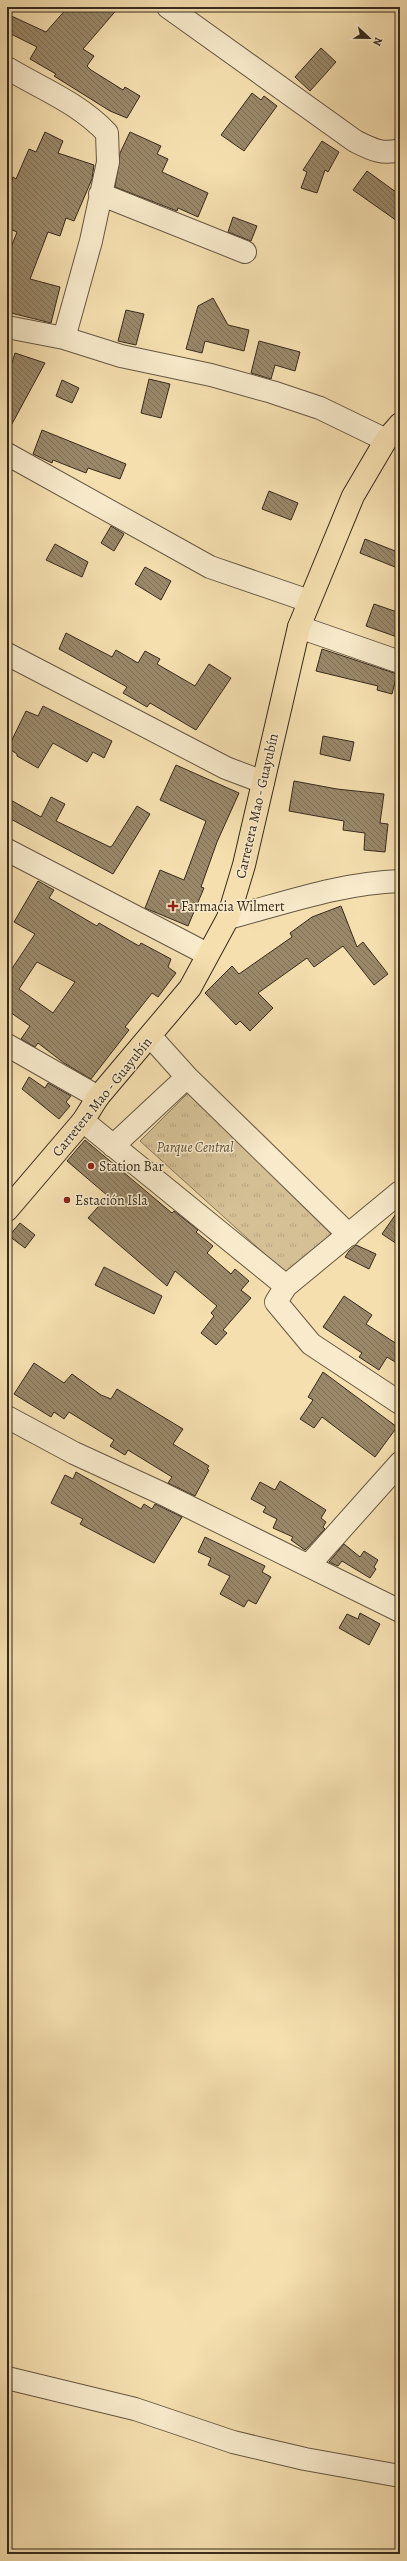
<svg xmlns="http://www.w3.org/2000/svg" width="407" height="2561" font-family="Alegreya,serif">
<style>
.park{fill:url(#park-tufts);stroke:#86755a}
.building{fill:url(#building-back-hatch);stroke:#372a1d;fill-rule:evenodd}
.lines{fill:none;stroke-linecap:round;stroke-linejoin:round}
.minor-casing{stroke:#665742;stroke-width:24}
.major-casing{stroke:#372a1d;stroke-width:24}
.minor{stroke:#f8eacb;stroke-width:22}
.major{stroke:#f5dfaf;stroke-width:22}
.poi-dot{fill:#8f2418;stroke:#f8eacb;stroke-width:1.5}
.labels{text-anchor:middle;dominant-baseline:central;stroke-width:3;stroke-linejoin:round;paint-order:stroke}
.street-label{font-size:14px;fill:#372a1d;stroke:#f8eacb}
.poi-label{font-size:14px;fill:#372a1d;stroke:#f8eacb;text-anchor:start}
.park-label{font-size:14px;font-style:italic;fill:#5e503b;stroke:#f8eacb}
</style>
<defs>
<pattern id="park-tufts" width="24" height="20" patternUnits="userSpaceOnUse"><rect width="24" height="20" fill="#d5c096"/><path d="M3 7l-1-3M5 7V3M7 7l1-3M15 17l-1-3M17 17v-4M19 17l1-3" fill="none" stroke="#b7a581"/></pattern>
<pattern id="building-back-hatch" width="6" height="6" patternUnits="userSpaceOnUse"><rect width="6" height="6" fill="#9a8869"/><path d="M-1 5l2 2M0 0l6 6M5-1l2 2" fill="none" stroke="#7e6f56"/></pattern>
</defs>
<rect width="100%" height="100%" fill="#f5dfaf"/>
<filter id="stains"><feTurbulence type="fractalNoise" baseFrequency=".005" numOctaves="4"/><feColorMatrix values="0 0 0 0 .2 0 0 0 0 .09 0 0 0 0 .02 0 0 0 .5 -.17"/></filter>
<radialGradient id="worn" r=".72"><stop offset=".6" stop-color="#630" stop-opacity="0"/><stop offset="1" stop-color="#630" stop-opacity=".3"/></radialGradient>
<path class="park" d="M188,1093L333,1236L289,1276L140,1141Z"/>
<path class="building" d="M68,7H119L83,49L94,56L87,66L91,70L123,90L125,87L140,96L127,118L110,111L54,76L56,74L30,59L37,47L7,32V14L46,32Z
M321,48L336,62L310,91L295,77Z
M252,93L261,100L264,96L277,106L244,151L221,135Z
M45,132L63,141L58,153L94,165L92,179L74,221L66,218L60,236L48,232L30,279L60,287L51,323L7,312V258L17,232L7,228V210L12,197L7,194L13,177L16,179L29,149L36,152Z
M130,132L161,146L157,154L168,159L162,172L208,193L198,217L178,208L177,211L115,187L120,153Z
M322,141L339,152L328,172L325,170L317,193L301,188L307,172L303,170Z
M367,171L400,195V223L353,190Z
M233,217L257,226L251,241L228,232Z
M213,298L228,325L249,330L244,351L205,341L202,353L186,349L198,306Z
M126,310L144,314L136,345L118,341Z
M259,341L300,352L295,371L275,365L271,379L251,373Z
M15,353L45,363L7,433V379Z
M149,379L170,384L161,418L141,413Z
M62,380L79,388L72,403L56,396Z
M42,430L126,464L120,479L88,468L86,473L53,460L52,463L33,454Z
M269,491L298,503L291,520L262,509Z
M111,526L124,534L114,551L101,543Z
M365,539L400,553V569L360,553Z
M55,544L88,562L82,577L46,560Z
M145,567L171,581L161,600L135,584Z
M374,604L400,613V638L366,626Z
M66,633L112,657L116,650L138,663L145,651L160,659L157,664L195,686L209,664L231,678L196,730L150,703L147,707L123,693L127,687L59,649Z
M322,649L397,674L392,694L377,690L378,686L316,671Z
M43,706L112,741L104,758L93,752L87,762L53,743L38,768L17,756V754L8,748L26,711L38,716Z
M323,736L354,742L350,761L320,754Z
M176,765L239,793L217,842L201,887L204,888L188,926L145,908L160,870L184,880L206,821L160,800Z
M294,781L337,789L384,794L380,823L388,824L385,852L364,850L365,833L343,830L344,821L289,811Z
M51,797L65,804L56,821L110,847L112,846L137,806L150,814L113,874L7,817V798L41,817Z
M38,881L54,890L49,898L97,926L99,923L139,946L141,943L171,959L168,967L176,973L158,997L152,993L125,1027L129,1030L91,1079L64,1063L38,1043L35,1047L21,1039L30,1026L7,1010V976L35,934L14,922ZM37,962L75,982L53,1013L19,989Z
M341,906L357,947L363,942L388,974L374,985L343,946L314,967L307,958L258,993L273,1008L250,1031L240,1021L236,1025L205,993L232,966L239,974L292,937L290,933L312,917Z
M29,1077L45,1088L48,1083L71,1096L66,1102L70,1106L59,1119L22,1089Z
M85,1140L172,1213L174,1211L198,1230L196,1232L213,1246L207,1253L231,1274L235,1269L249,1281L241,1290L251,1298L223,1330L227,1333L216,1345L201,1333L214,1316L211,1313L217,1306L175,1271L167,1286L88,1218L108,1196L67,1161Z
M400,1208V1246L382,1234Z
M20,1223L35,1235L25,1248L9,1236Z
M356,1245L376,1254L369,1269L345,1257L349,1251Z
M104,1267L162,1296L154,1314L95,1285Z
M344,1296L372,1315L366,1324L400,1346V1365L387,1357L379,1370L359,1357L362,1353L323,1327Z
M34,1363L64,1383L72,1374L101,1395L111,1399L117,1389L183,1429L173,1444L209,1466L207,1469L209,1470L195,1496L168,1483L172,1477L128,1450L125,1455L110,1446L114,1440L69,1412L64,1419L54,1412L51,1417L14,1394Z
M323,1372L397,1427L375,1457L322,1417L314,1428L300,1419L313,1400L308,1397Z
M76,1472L141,1509L144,1504L152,1509L155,1504L182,1517L154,1563L80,1524L83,1519L51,1503L65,1475L73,1479Z
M280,1481L326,1510L321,1518L326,1522L323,1527L325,1529L305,1550L291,1540L293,1537L273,1528L277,1519L263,1512L266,1507L251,1499L260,1482L275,1490Z
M205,1537L265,1566L262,1572L271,1577L256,1604L248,1600L244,1607L220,1594L230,1576L208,1565L211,1558L198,1552Z
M344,1544L360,1557L364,1551L378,1560L374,1567L376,1569L370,1578L342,1561L338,1566L329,1562Z
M360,1613L380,1624L369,1645L339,1628L347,1614L358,1619Z"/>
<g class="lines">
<g class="minor-casing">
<path id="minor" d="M168,7L355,141C371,149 382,155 400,150
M7,68C42,89 79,103 107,133L108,162L91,241L64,338
M100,194L245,252
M7,327L64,338L121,356L211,375L272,392L320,408L386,440
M7,454L210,567L309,601
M299,627L400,662
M7,654L226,768L263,782
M7,850L207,954
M228,918C285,903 341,883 400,881
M151,1037L187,1077L349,1235
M7,1045L98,1097
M83,1121L286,1286
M113,1146L187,1077
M400,1192L286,1286L276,1302L311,1344L400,1403
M7,1417L74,1453L161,1493L400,1611
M309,1565L400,1463
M7,2378L135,2409L233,2442L305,2459L400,2476"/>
</g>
<g class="major-casing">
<path id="major" d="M7,1210L83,1121L98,1097L190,988L228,918L244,865L299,627L353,496L386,440L400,424"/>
</g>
<use href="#minor" class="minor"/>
<use href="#major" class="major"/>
</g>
<g class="poi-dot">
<path d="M171 900h4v4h4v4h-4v4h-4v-4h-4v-4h4z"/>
<circle cx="91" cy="1166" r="4"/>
<circle cx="67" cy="1200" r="4"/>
</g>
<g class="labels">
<g class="street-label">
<text transform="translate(257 806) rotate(-77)">Carretera Mao - Guayubín</text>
<text transform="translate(102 1097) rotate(-51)">Carretera Mao - Guayubín</text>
</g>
<g class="poi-label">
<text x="181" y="906">Farmacia Wilmert</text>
<text x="99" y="1166">Station Bar</text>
<text x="75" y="1200">Estación Isla</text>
</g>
<g class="park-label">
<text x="195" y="1147">Parque Central</text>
</g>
</g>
<rect width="407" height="2561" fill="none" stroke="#f5dfaf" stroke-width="24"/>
<rect x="8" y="8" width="391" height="2545" fill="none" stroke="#372a1d" stroke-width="2"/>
<rect x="12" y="12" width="383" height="2537" fill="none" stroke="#372a1d"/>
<g transform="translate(369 38) rotate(112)" stroke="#f8eacb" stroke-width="3" paint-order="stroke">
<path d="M0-3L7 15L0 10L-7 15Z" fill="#372a1d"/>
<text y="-6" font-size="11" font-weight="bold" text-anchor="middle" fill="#372a1d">N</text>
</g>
<rect width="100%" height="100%" filter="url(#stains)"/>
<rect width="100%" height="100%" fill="url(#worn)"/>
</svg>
